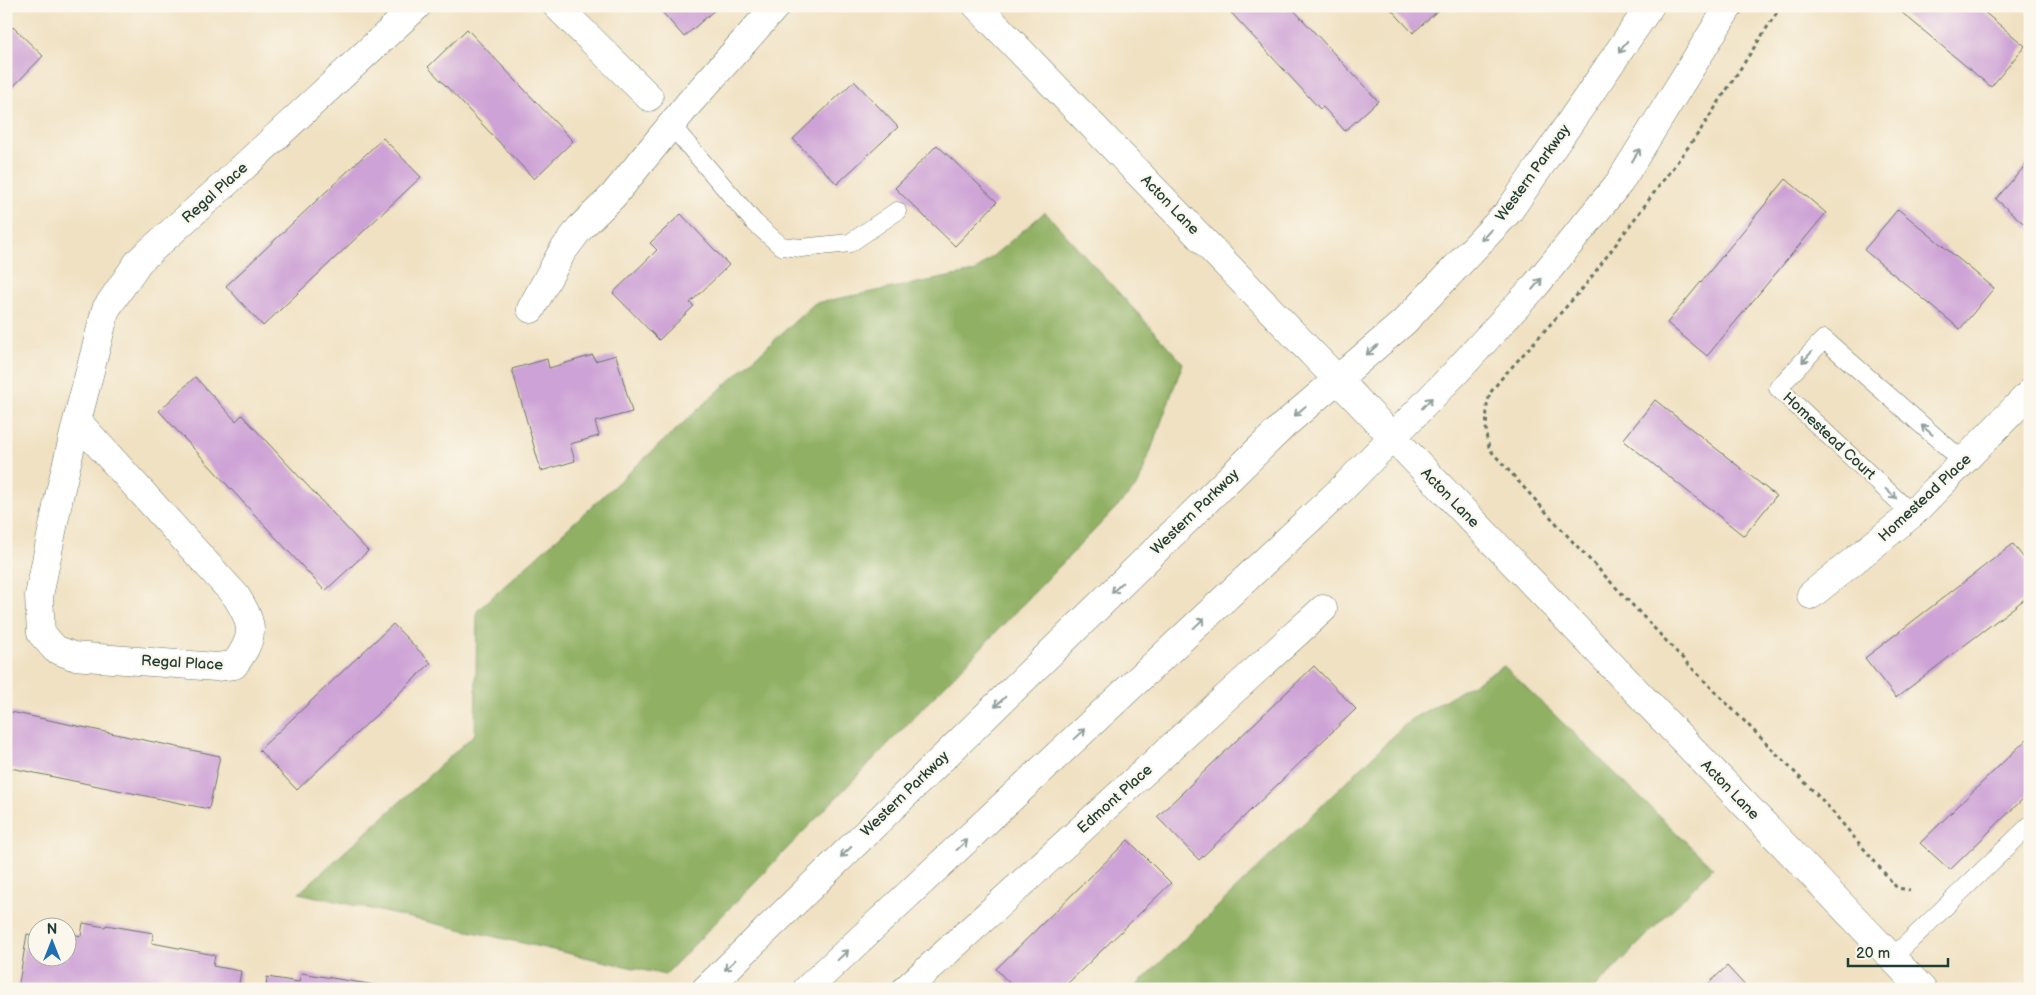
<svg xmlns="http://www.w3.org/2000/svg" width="2036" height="995" font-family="'Balsamiq Sans',sans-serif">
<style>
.forest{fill:#90b064;stroke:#58764c}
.building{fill:#cda2d6}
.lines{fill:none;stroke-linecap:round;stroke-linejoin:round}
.service-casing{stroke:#687666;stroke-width:19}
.minor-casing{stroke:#687666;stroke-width:29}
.tertiary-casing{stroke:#687666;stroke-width:29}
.secondary-casing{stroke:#687666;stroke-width:29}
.path{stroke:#687666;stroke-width:3;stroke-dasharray:4 4;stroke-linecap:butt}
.service{stroke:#fff;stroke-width:18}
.minor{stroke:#fff;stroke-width:28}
.tertiary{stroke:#fff;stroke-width:28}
.secondary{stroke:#fff;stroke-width:28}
.oneway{stroke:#8f9e9a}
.labels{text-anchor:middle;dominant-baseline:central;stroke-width:4.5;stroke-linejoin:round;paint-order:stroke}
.street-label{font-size:15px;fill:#1f3d34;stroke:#fbf7ec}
</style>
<rect width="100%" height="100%" fill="#fbf7ec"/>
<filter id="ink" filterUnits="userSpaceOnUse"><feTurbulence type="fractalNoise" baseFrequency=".02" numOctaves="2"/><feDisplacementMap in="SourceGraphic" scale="10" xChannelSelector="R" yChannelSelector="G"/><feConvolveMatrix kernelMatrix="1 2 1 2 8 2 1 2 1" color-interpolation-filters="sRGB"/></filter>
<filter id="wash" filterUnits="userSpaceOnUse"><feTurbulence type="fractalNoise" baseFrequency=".0096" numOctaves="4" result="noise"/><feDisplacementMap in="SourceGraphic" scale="20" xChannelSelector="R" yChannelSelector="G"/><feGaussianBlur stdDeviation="1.12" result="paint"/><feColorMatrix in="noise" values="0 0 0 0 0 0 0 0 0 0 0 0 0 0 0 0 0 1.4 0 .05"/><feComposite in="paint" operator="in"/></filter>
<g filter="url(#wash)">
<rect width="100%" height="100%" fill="#f0e1c2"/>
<path class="forest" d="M1045,212L1183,363L1138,485L665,975L299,893L475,734L477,611L815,303L974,272Z
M1504,666L1713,868L1594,989H1133L1410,720Z"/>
<g id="blocks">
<path class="building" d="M657,6H719L684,37Z
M1225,6H1290L1378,101L1345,131L1323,107L1320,109Z
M1388,6H1443L1413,33Z
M1894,6H1977L2025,46L1991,87Z
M13,27L43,56L6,94V34Z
M467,29L573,141L534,179L428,67Z
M854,81L898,127L837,184L793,139Z
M383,138L421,177L263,326L226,286Z
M937,145L997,202L955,246L895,188Z
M2030,160V229L1996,199Z
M1786,179L1826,213L1707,356L1667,323Z
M1898,209L1994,288L1960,329L1864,250Z
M681,214L729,265L690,303L694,306L659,340L613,293L657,250L650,243Z
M593,355L595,361L616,355L632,412L595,422L599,436L570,444L575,461L541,471L512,369L547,359L549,368Z
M195,377L236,421L242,415L368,551L325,591L159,411Z
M1655,400L1776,496L1744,536L1623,440Z
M2013,544L2030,566V595L1896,698L1865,658Z
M393,624L431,663L297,790L259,750Z
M1314,666L1356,709L1199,860L1157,817Z
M6,711L220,756L209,809L6,767Z
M2030,736V792L1950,870L1920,843Z
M1128,840L1171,883L1062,989H1015L996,969Z
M83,923L105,927L106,925L153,933L152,943L215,955L213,966L241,971L238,989H84L54,984L53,989H18L27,934L38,936V958H68V933L81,936Z
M1727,966L1748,989H1703Z
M301,973L393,988V989H266L267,977L299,982Z"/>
</g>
</g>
<g filter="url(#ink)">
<use href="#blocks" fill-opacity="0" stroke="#687666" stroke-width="1"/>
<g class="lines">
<g class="service-casing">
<path id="service" d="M671,125L754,222L781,246L801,248L850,243L897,211
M1912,514L1778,388L1824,339L1964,462
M1892,958L2030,825"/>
</g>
<g class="minor-casing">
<path id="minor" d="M557,6L649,97
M531,309L562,252L580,228L613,196L690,102L776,6
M77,421L236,596C255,626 255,637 234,665L216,667L73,656L55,649L41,633L39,596L60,492Z
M77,421L106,309L139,261L225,184L417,6
M1811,595L1912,514L2030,393
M906,989L1323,609"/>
</g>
<g class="tertiary-casing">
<path id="tertiary" d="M977,6L1337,379"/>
</g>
<g class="secondary-casing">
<path id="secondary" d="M1337,379L1922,989
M706,989L1283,426L1404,322L1509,211L1650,6
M807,989L1342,489L1456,372L1535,286L1619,183L1729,6"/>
</g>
<path class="path" d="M1781,6L1700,131L1584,287L1501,379L1490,393L1487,406L1486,435L1489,447L1492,452L1574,543L1687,663L1826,804L1897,888L1910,890"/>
<use href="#service" class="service"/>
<use href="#minor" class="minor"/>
<use href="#tertiary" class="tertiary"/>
<use href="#secondary" class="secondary"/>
</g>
<defs><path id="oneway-shaft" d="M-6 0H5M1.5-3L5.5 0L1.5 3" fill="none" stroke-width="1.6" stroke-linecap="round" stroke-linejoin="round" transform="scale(1.25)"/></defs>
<g class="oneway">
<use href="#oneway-shaft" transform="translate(1623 47) rotate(125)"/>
<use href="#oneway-shaft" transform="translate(1636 155) rotate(-58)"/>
<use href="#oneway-shaft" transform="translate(1486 235) rotate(133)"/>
<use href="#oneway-shaft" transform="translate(1537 284) rotate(-50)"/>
<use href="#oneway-shaft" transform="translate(1372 350) rotate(139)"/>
<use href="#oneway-shaft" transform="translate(1807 357) rotate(133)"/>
<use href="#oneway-shaft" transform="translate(1427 403) rotate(-47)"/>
<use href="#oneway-shaft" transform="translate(1300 411) rotate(139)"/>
<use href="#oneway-shaft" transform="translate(1927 430) rotate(-139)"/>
<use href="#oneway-shaft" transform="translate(1891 494) rotate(43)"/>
<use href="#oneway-shaft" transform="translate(1117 588) rotate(136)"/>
<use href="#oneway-shaft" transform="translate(1199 623) rotate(-43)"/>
<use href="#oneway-shaft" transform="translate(1000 702) rotate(136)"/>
<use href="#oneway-shaft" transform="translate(1080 734) rotate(-43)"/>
<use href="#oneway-shaft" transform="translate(962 845) rotate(-43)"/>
<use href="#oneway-shaft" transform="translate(846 852) rotate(136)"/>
<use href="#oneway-shaft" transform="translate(843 955) rotate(-43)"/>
<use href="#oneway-shaft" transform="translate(730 965) rotate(136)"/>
</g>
</g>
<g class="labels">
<g class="street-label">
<text transform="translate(1533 173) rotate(-54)">Western Parkway</text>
<text transform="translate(215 193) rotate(-42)">Regal Place</text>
<text transform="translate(1170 205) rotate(46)">Acton Lane</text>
<text transform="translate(1829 436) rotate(43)">Homestead Court</text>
<text transform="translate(1450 498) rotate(46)">Acton Lane</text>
<text transform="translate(1925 498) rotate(-43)">Homestead Place</text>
<text transform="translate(1195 512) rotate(-44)">Western Parkway</text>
<text transform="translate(182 663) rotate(3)">Regal Place</text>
<text transform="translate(1730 790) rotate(46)">Acton Lane</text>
<text transform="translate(905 794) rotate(-44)">Western Parkway</text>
<text transform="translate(1115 799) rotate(-42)">Edmont Place</text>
</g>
</g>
<rect width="2036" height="995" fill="none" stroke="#fbf7ec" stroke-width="25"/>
<g transform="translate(52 942)"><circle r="24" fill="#fbf7ec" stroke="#a3ada2"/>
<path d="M0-4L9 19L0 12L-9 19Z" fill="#1f6fb2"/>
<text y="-8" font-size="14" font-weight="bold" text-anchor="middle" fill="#1f3d34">N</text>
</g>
<path d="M1848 958v8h100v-8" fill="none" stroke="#1f3d34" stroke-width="2.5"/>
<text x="1856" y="958" font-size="15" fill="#1f3d34" stroke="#fbf7ec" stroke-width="4" paint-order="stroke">20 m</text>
</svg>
